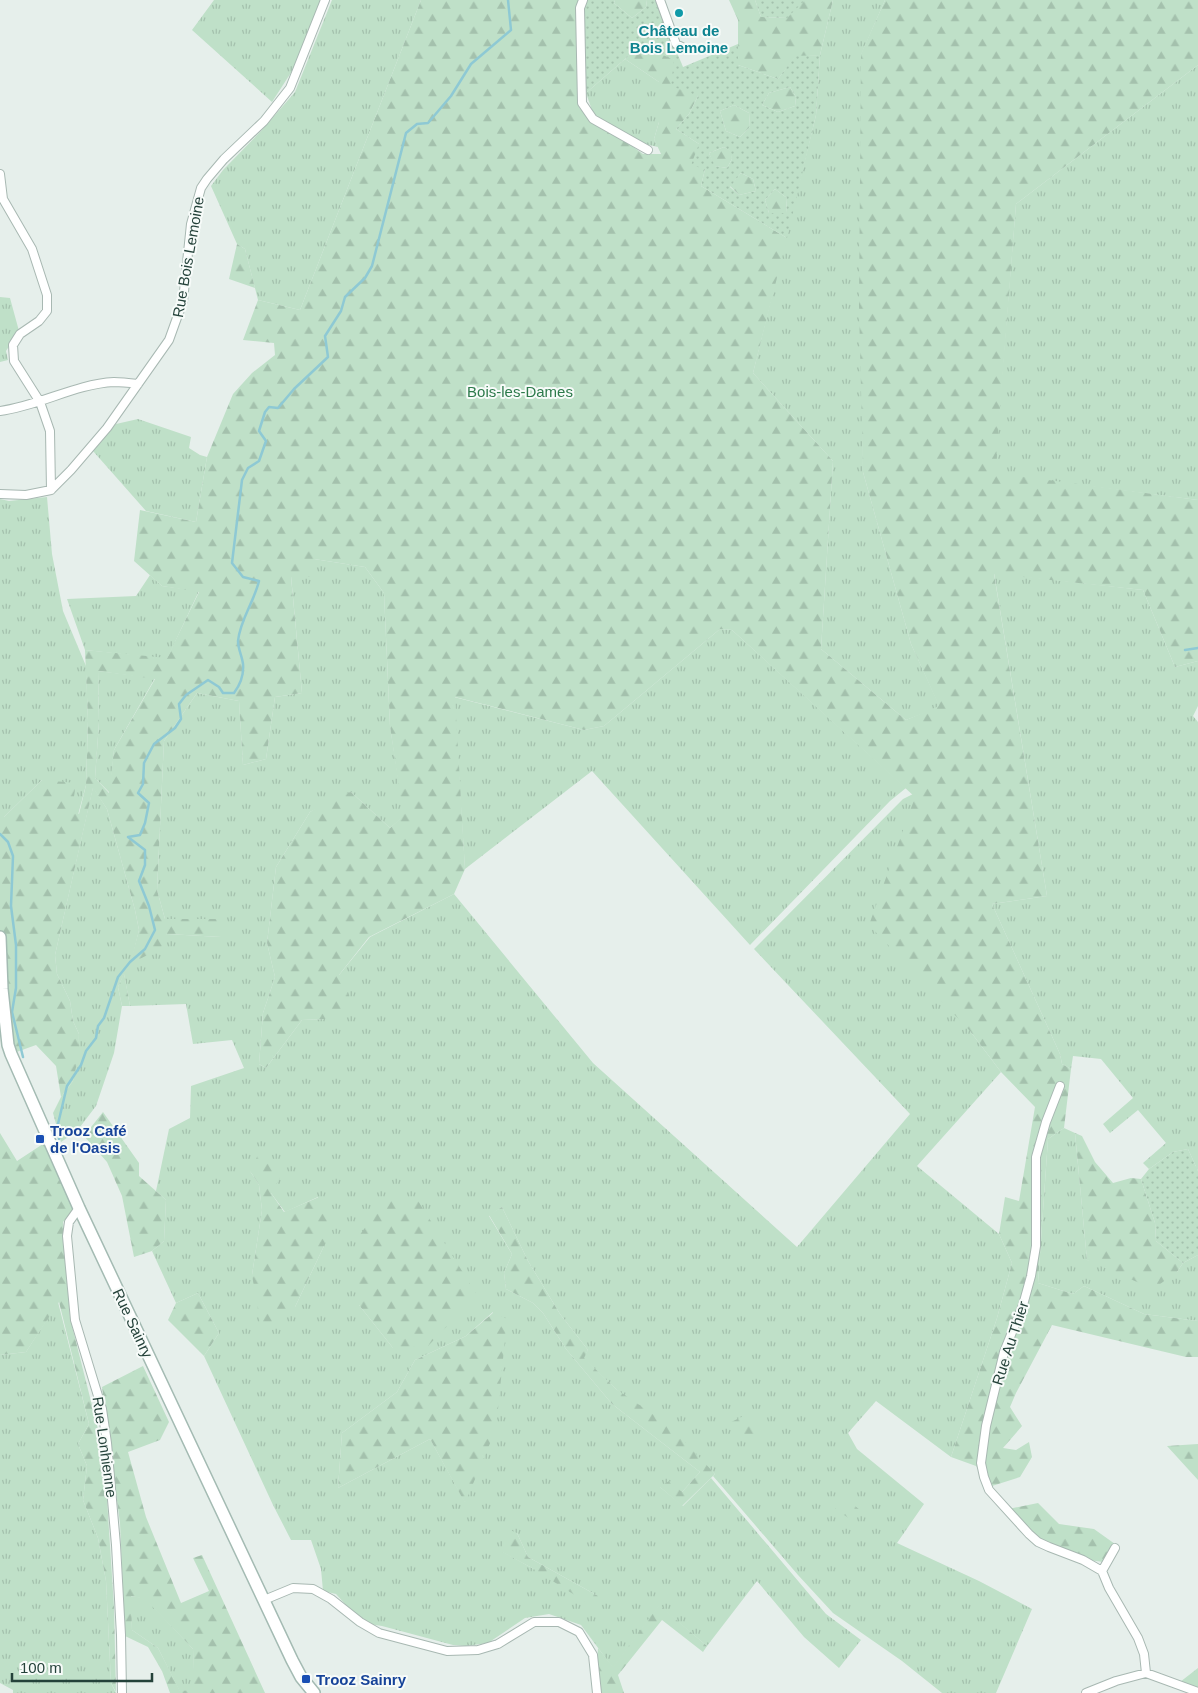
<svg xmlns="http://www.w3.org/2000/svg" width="1198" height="1693" font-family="Helvetica,sans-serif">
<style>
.grass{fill:url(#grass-tufts);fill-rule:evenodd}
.forest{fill:url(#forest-firs);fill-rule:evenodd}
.park{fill:url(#park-dots);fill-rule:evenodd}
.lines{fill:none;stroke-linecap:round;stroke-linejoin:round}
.stream{stroke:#8ec9d4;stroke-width:2.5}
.street-casing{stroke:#a8b8b2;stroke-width:10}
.secondary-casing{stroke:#a4bbb3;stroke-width:14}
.street{stroke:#fff;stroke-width:8}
.secondary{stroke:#fff;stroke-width:11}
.culture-dot{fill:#0f9aa8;stroke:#f7fbf9;stroke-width:2}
.transit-dot{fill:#1a4fb4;stroke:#f7fbf9;stroke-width:2}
.labels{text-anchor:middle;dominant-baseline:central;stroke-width:4;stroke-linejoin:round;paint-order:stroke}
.culture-label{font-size:15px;font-weight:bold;fill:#0d838f;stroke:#f7fbf9}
.street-label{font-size:15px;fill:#24423a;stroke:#f7fbf9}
.park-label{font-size:15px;fill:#2d7a4b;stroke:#f7fbf9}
.transit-label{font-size:15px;font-weight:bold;fill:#164399;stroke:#f7fbf9;text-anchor:start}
</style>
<defs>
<pattern id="grass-tufts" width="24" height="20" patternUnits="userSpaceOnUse" patternTransform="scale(1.25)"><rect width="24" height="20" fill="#bfe0c8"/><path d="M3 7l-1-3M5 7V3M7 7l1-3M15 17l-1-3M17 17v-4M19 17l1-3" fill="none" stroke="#a4c1ad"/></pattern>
<pattern id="forest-firs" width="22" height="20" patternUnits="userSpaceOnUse" patternTransform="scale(1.25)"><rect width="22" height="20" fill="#bfe0c8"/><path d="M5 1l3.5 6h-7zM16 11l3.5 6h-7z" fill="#a4c1ad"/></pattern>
<pattern id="park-dots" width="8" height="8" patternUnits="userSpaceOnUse" patternTransform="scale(1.25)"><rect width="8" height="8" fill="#bfe0c8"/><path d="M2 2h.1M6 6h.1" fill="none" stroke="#a4c1ad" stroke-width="1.8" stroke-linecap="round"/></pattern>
</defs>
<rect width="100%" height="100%" fill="#e6efeb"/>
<path class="grass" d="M214,0H321L294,68L272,102L192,30Z
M332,0H421L300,310L258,300L245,249L237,244L211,186L223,170L262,130L295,92Z
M833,0H885L861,55L863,472L911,644L940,707L906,720L821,649L833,461L753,373L816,115L820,55Z
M625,59L659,82V122L654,139L658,147L636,142L594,116L586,93Z
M1198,65V500L994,474L1016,204Z
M0,297L10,298L19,331L6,351L8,360L0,362Z
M138,419L191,437L189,448L200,455L207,457L196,522L146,511L93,451L116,424Z
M47,497L52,554L63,611L86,666L88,721L86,785L78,815L72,811L42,780L4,817H0V499L9,501Z
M314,559L365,567L384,593L390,726L404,816L390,828L351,792L310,812L276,867L267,943L275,977L263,1013L259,1064L266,1068L302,1020L325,1019L339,975L370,937L454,894L593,1063L797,1247L910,1114L754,949L903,799L913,794L916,797L970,1031L1001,1072L917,1166L999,1234L1012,1263L997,1318L951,1457L876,1401L848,1433L857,1449L924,1504L897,1543L979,1581L1032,1609L996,1693H942L902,1661L833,1613L798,1575L713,1476L715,1474L616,1389L583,1358L588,1350L560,1314L528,1261L502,1207L489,1216L512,1254L504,1273L506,1289L533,1303L543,1313L566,1349L612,1404L700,1472L682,1492L660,1487L683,1506L711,1478L826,1614L861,1640L839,1668L804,1637L757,1581L707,1646L659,1606L613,1668L581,1625L549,1614L525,1618L488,1643L466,1646L453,1645L382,1626L369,1624L354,1614L336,1594L323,1591L321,1569L311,1540H291L273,1505L204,1356L219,1333L198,1293L176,1303L152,1251L164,1241L166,1200L156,1191L169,1129L190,1118L191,1086L244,1068L232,1040L193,1044L186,1004L130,1006L124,974L118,987L122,1006L114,1053L96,1106L77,1131L61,1142L53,1113L61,1097L73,1081L79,1034L73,1021L70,1001L57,974L55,955L93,787L107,809L135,910L139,930L131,963L167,934L221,937L220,919H165L157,890L164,741L197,693L239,701L243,765L266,759L275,697L302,693L291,576ZM250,1171L271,1193L285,1212L318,1197L324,1246L295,1307L252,1275L262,1210L259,1185ZM359,1236L393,1348L359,1305ZM493,1312L465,1502L430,1439L338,1488L342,1433L397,1392L415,1360L466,1336ZM517,1533L528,1557L598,1596L532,1568L503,1552Z
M994,573L1143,590L1175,667L1198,661V706L1193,716L1198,722V1171L1188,1149L1173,1152L1149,1169L1143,1163L1166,1143L1138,1110L1110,1133L1103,1124L1133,1098L1101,1059L1073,1056L1071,1069L1062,1064L1060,1054L992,904L1047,896Z
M150,575L162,586L199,591L167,659L85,650L67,599L136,596Z
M720,629L732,630L906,788L890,801L750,945L592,771L465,869L454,697L584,730L604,726Z
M98,671L155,678L114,750L110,793L95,778L99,722Z
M1064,1128L1075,1133L1087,1260L1177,1272L1183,1263L1198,1255V1321L1144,1314L1084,1286L1073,1294L1038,1283L1048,1139Z
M58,1302L89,1424L78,1444L87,1466L83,1500L98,1538L106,1581L111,1683L116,1693H13V1690L0,1683V1355L26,1352Z
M130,1596L145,1598L193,1649L195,1691L180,1692L158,1648L132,1630Z
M1198,1668V1689L1180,1682Z"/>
<path class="forest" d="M421,0H581L579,108L643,154H661L654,139L659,122V82L625,59L641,44L675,60L698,96L689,114L676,129L699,144L705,169L701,186L787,238L753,373L833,461L821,649L906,720L939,706L911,644L863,472L859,306L861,54L885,0H1198V65L1016,204L995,473L1198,500V661L1175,667L1143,590L994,574L1047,896L992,904L1060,1054L1062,1064L1071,1069L1064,1128L1048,1139L1038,1283L1073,1294L1084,1286L1144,1314L1198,1321V1357H1186L1052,1325L1016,1393L1010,1407L1022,1426L1003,1448L1016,1450L1029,1442L1032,1457L1020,1477L992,1486L976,1466L951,1457L997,1318L1012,1263L999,1234L1005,1197L1019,1201L1035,1107L1001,1072L970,1031L869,925L915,797L732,630L720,629L604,726L584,730L455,697L465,869L454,894L369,937L339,975L351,1002L325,1019L302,1020L266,1068L259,1064L263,1013L275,977L267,943L276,867L310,812L337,795L351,792L390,828L403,816L390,726L384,593L365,567L314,559L310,577H291L302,693L275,697L266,759L243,765L239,701L197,693L164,741L157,890L165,919H221V937L167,934L161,948L130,964L139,930L135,910L107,809L93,788L55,955L57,974L70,1001L73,1021L79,1034L78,1058L73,1081L61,1097L56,1066L36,1045L11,1054L0,937V817H4L42,780L76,783L72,810L79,814L86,785L88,721L85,650L167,658L199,592L162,586L134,561L140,510L196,522L207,457L233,394L252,373L275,355L274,343L243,340L258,300L300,310ZM98,671L155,679L114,750L109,793L95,778L99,722Z
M615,0H647L646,7L632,18L614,3Z
M729,0H755L761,17L786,18L803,0H833L820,55L795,57L778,79L738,65V20Z
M790,87L796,97L795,106L778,112L762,105L769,93Z
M734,105L749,113L750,127L740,137L726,131L720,111Z
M724,147L731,151L732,159L727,168L714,166L709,153Z
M741,173L753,179L756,191L739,195L730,186Z
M775,189L787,198L786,213H769L765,200Z
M237,244L245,249L255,288L229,279Z
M124,973L130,1006H122L118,987Z
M103,1112L139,1163V1176L166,1200L164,1241L152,1251L134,1257L122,1196L107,1162L84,1136Z
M0,1133L17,1161L46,1142L75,1208L63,1222L70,1318L104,1453L114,1607L116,1692L111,1683L106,1581L98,1538L83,1500L87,1466L78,1444L89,1424L59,1302L26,1352L0,1355Z
M1075,1133L1082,1136L1095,1162L1113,1183L1131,1178L1141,1179L1155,1223L1156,1241L1183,1263L1177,1272L1153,1289L1087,1260Z
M258,1155L273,1161L280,1178L271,1193L284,1212L319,1197L332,1216L324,1246L295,1307L276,1326L260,1322L252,1275L262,1210L259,1185L250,1171Z
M387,1197L417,1199L477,1295L428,1346L393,1348L359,1305V1236Z
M502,1207L528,1261L560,1314L588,1350L584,1358L616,1389L670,1426L715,1474L682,1506L660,1487L669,1481L682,1492L700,1472L612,1404L566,1349L543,1313L533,1303L506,1289L504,1273L512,1254L489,1215Z
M198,1293L219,1333L204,1356L168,1320L176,1303Z
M494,1312L507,1319L496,1429L465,1503L430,1439L338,1488L342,1433L397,1392L415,1360L466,1336Z
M143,1366L169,1422L160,1440L128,1452L146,1517L181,1603L209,1591L193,1558L202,1555L265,1693H170L162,1671L148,1647L125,1636L120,1523L102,1387ZM131,1596L145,1599L193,1649L194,1690L180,1691L158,1648L132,1630Z
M750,1413L764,1435L754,1445L729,1423Z
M1198,1444V1480L1167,1446Z
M845,1498L860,1510L850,1519L835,1509Z
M1038,1503L1059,1524L1094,1529L1115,1544L1111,1546L1103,1562L1061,1556L1035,1540L1008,1509Z
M510,1530L517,1533L528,1557L598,1596L592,1606L532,1568L502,1552L503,1537Z
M659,1605L707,1646L703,1652L662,1620L618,1675L624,1693H600L597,1667L598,1648L613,1667Z"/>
<path class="park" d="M586,0H615L614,3L632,18L646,7L647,0H655L683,67L738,44V65L778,79L795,56L820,55L816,115L787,238L701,186L705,169L691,165L699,144L676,129L689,114L698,96L671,86L674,60L641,45L586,93L584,4ZM790,87L796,97L795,106L778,112L762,105L769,93ZM734,105L749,113L750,127L740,137L726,131L720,111ZM724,147L730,151L732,159L727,168L715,166L709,153ZM741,173L753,179L756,191L739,195L730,187ZM775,189L787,198L786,213H769L765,200Z
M755,0H803V2L787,18L761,17Z
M1188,1149L1198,1171V1255L1183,1263L1156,1241L1155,1223L1141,1179L1149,1169L1173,1152Z"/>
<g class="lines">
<path class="stream" d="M1185,650L1198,648
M0,834L8,842L13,856L11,906L16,945V988L12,1012L23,1057
M59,1139L58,1124L67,1086L81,1065L86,1051L96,1038L98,1026L104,1018L118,977L130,962L145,949L155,930L149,906L139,881L145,865V850L128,837L140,835L145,823L149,803L138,793L143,784L144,763L154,744L175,728L181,719L179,704L186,695L208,680L219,687L223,693H234C240,685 244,675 243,664C242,656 238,649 238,641C240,620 254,602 259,581L243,577L232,563L242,480L248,468L259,461L266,441L259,431L265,412L269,407L278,408L294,389L328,357L325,336L341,311L345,297L365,278L372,266L406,133L417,124L428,123L451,96L471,64L511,30L508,0"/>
<g class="street-casing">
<path id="street" d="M583,0L580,8L582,103L593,119L648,150
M660,0L676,44L682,47
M0,174L3,199L32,249L47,295V311L39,321L20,334L13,345L14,361L40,402L50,431L51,490
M0,411C39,406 75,384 114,382C122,382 130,383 138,384
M0,494L26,495L51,490L71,470L107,428L169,340L183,301L191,224L201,188L207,179L224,159L264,121L290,88L325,0
M1060,1086L1046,1122L1036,1157V1246L1031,1276L1023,1305L1004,1352L986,1426L981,1463L984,1477L989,1490L1029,1534L1038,1542L1049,1547L1083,1560L1102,1571L1109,1588L1138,1638L1144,1654L1146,1673
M79,1208L69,1222L67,1236L75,1320L102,1409L107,1443L116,1545L121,1635L122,1693
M1102,1571L1115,1548
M264,1600L293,1588L313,1589L331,1599L360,1622L379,1633L447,1651L478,1650L498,1644L534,1622H559L579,1632L593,1655L597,1693
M1086,1693L1116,1681L1146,1673L1198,1692"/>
</g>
<g class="secondary-casing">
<path id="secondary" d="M0,937L2,989L8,1045L11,1054L79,1208L292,1660L301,1677L314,1693"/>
</g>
<use href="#street" class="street"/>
<use href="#secondary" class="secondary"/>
</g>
<circle class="culture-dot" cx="679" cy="13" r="5"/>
<g class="transit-dot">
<rect x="35" y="1134" width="10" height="10" rx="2.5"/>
<rect x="301" y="1674" width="10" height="10" rx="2.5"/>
</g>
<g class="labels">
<g class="culture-label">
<text x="679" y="30">Château de<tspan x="679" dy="17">Bois Lemoine</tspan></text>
</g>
<g class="street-label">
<text transform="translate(188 257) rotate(-80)">Rue Bois Lemoine</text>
<text transform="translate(133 1323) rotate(65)">Rue Sainry</text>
<text transform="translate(1010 1343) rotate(-72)">Rue Au Thier</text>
<text transform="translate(105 1447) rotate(82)">Rue Lonhienne</text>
</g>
<g class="park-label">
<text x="520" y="391">Bois-les-Dames</text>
</g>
<g class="transit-label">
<text x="50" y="1130">Trooz Café<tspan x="50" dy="17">de l'Oasis</tspan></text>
<text x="316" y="1679">Trooz Sainry</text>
</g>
</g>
<path d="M12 1673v8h140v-8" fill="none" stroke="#24423a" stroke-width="2.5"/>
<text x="20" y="1673" font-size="15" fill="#24423a" stroke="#f7fbf9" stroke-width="4" paint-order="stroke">100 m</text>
</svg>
